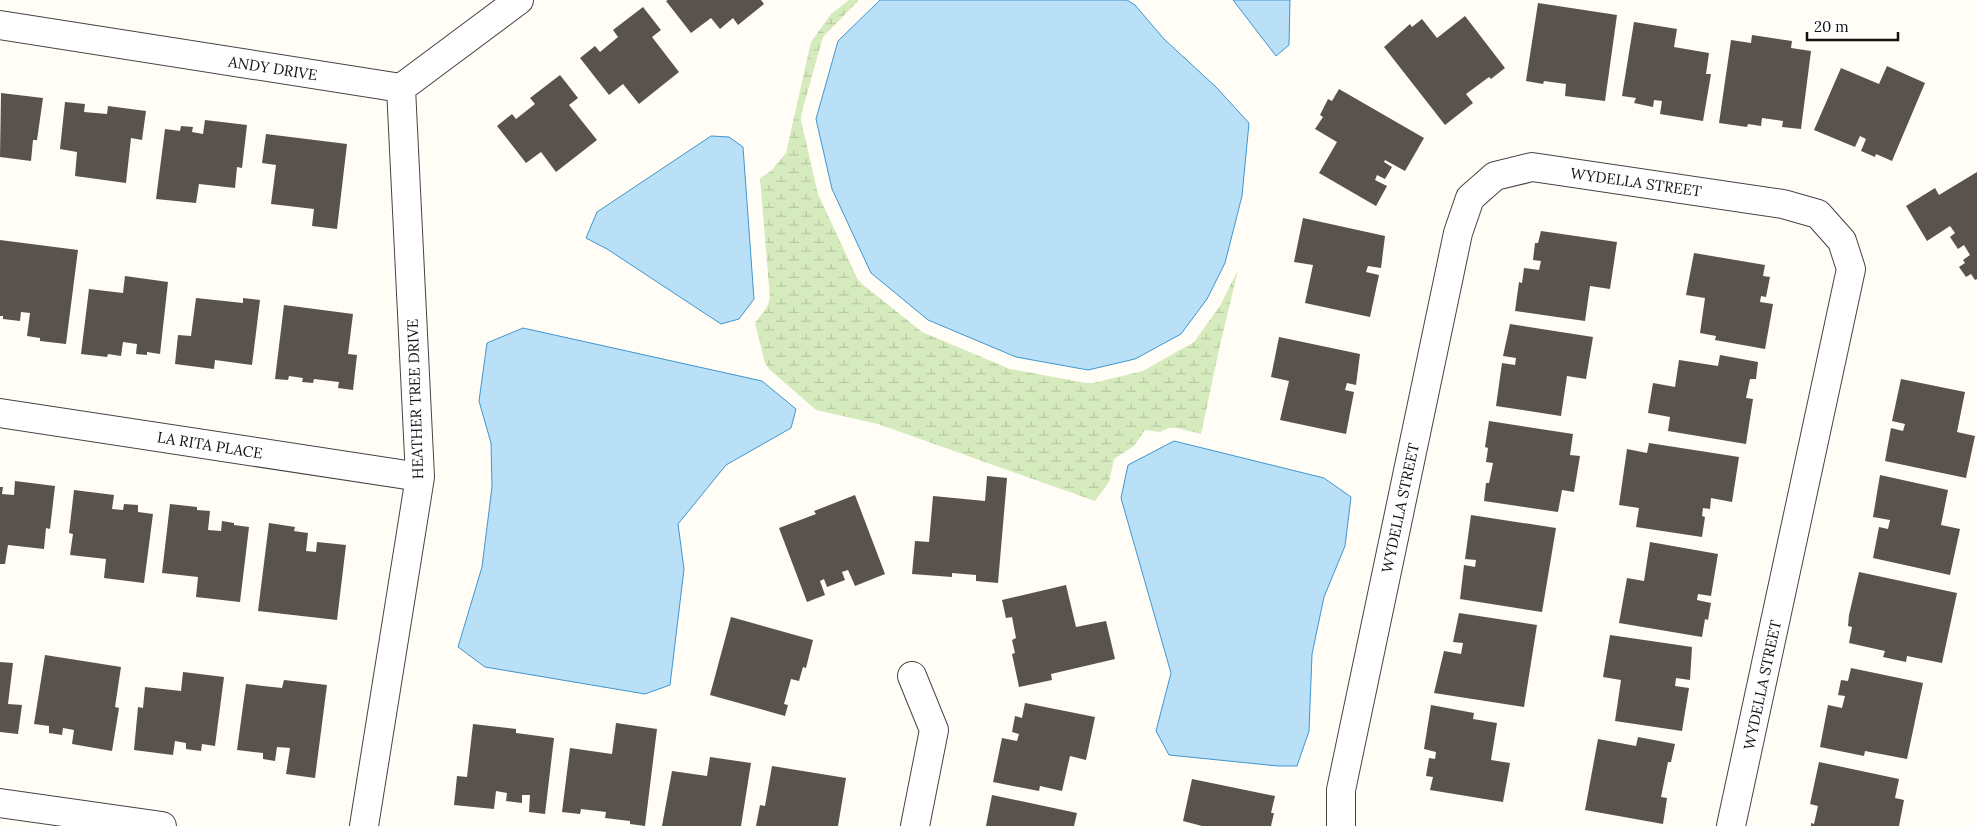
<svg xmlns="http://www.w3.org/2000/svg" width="1977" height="826" font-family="Lora,serif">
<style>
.wetland{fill:url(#wetland-marsh)}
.water{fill:#b9e0f7;stroke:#3f96cf}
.building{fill:#5a524d}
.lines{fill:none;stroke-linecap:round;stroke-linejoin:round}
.minor-casing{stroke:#444;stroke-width:30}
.minor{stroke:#fff;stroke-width:28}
.labels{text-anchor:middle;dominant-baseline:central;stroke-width:5;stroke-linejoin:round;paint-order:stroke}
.street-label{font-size:15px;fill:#111;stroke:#fff}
</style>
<defs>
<pattern id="wetland-marsh" width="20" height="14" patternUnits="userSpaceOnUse" patternTransform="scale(1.25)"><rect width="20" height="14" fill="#d5ebbd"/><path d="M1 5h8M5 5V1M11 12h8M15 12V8" fill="none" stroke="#b6c8a1"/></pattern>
</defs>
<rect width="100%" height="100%" fill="#fffdf5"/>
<path class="wetland" d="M849,0H859L823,37L801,115V121L818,194L857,278L861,283L922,332L1010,369L1086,383H1093L1143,371L1194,342L1220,306L1238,270L1220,345L1201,434L1177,428H1169L1160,432L1145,430L1134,446L1114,459L1109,482L1095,501L878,424L816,410L769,369L765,363L755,323L767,307L770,298L760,178L771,171L786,153L811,42L831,14Z"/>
<path class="water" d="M880,0H1127L1135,5L1164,39L1216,87L1249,123L1242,196L1225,263L1207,299L1181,334L1135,359L1088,370L1016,357L928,320L871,273L832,189L816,119L838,41Z
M1233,0H1290L1289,45L1276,56Z
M711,136L729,137L743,147L754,299L739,319L721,324L607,249L586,238L597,212Z
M523,328L762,381L796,409L791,428L726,465L678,524L684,569L670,685L645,694L485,667L458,647L482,567L492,487L491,443L479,401L487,343Z
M1174,441L1324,478L1351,497L1345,546L1324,597L1312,654L1309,731L1297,766H1278L1169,755L1156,731L1171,673L1121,498L1128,465Z"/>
<path class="building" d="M668,0H761L764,4L738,25L733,18L720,29L711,18L691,33L666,1Z
M1538,3L1617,15L1605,101L1565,96L1566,84L1544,81L1543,84L1526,81Z
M643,7L661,30L652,37L679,72L639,104L623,84L609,95L580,58L595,46L600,52L618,37L613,30Z
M1465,16L1505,68L1491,79L1489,77L1466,94L1473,103L1445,125L1384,47L1410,24L1412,27L1422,19L1437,38Z
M1634,22L1677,29L1674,47L1709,53L1706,74H1711L1703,121L1660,114L1662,101L1654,100L1653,107L1634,103L1636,98L1622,96Z
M1752,35L1792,41L1791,48L1811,51L1801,129L1782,127L1783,121L1762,118L1761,126L1748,124L1747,127L1719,123L1731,40L1751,43Z
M1887,66L1925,83L1892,161L1876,154L1875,157L1861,151L1866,139L1860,136L1855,147L1814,130L1841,68L1879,84Z
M560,75L578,98L569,105L597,140L556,172L541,152L526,163L497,126L512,114L516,119L535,104L530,98Z
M1339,89L1424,138L1405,171L1385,160L1384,162L1392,167L1385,179L1377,175L1375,180L1387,186L1376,206L1319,173L1337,142L1315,129L1323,117L1320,115L1328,99L1332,101Z
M1,93L43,98L37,140H33L31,161L0,157Z
M65,102L85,104L84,112L107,114L108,106L146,111L142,140L131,138L126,183L75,176L77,152L60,149Z
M205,120L247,125L242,168L237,167L235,188L199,184L196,203L156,199L165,129L180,131L181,126L193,127L192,132L203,134Z
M266,134L347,144L337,229L312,226L314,209L271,204L276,165L262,163Z
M1977,172V279L1975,280L1971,274L1966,277L1959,267L1965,263L1963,260L1970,255L1964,245L1958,249L1950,237L1955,233L1950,226L1927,241L1906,206L1935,188L1939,195Z
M1303,218L1385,236L1381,268L1368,266L1366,272L1379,275L1370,317L1305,303L1313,265L1294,262Z
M1541,231L1617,242L1610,289L1590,286L1585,321L1515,311L1519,282L1522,283L1524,268L1539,270L1541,261L1533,260L1535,243H1538Z
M0,240L78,250L66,344L40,341V338L27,336L30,313L21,312L20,321L3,319V316H0Z
M1694,253L1765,265L1763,276L1770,277L1766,297L1761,296L1760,302L1773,304L1765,349L1715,340L1716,336L1700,333L1705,298L1686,295Z
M125,276L168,282L160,354L147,352V355L136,354L137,344L123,342L121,356L108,354L107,357L81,354L89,289L123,293Z
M196,298L243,303V298L260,300L252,365L215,360L214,369L175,364L178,335L191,336Z
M284,305L353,314L348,354L357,355L353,390L338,388L339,382L314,379L313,383L302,382L303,378L289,376L288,380L275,379Z
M1510,324L1593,337L1586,379L1567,376L1561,416L1496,406L1502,363L1515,365L1516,358L1503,356Z
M1279,337L1360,354L1356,385L1347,383L1345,390L1354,392L1346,434L1280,420L1289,381L1271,377Z
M1720,355L1758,362L1756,379H1750L1746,398L1753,399L1746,444L1668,431L1670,417L1648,413L1653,383L1675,387L1679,360L1718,366Z
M1901,379L1965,392L1957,432L1975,436L1966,478L1885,461L1891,428L1903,431L1905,424L1892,421Z
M1489,421L1573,434L1570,455L1580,456L1574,492L1562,490L1558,512L1484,501L1486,483H1489L1493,463L1486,462L1488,448L1485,447Z
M1649,443L1739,457L1732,502L1711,498L1710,509L1703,508L1702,516L1705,517L1702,537L1636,527L1639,508L1619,505L1627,449L1647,453Z
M1880,475L1948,490L1941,525L1960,529L1950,575L1873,558L1879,527L1888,529L1890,520L1873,517Z
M987,476L1007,478L998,583L976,581V575L952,573V577L912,574L915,541L929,542L933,496L985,501Z
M15,481L55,486L50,529L46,528L44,549L8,545L5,564H0V487H3L2,494L14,495Z
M74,490L114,495L112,509L123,510L124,504L138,505V512L153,514L144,583L104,578L106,559L70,555L73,534L69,533Z
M855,495L885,574L855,586L848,570L842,572L845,580L827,587L824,579L820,581L825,595L807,602L779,528L816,514L814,511Z
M170,504L197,507V510L210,511L208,530L221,531L222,521L234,523V525L249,527L240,602L196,597L198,577L162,573Z
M1471,515L1556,528L1542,612L1460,599L1464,565L1475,567L1476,560L1465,559Z
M269,523L295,527L294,531L308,533L306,551L316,552L317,542L346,545L337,620L258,611Z
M1650,542L1718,554L1711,596L1698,594L1697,600L1711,603L1708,620L1705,619L1702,637L1619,623L1627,578L1644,581Z
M1859,572L1957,593L1942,663L1907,656L1906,662L1883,657L1885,651L1849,643L1852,627L1848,626L1849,615Z
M1066,585L1076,627L1106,621L1115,659L1051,674L1052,680L1019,687L1012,654L1015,653L1012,640L1016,638L1012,617L1006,618L1002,600Z
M1459,613L1537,625L1524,707L1434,693L1444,651L1461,654L1463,643L1453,642Z
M731,617L813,640L806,668L803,667L799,681L791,679L784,704L788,705L785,716L710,695Z
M1610,635L1692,647L1690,680L1676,678L1675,686L1689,688L1682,731L1615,721L1621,680L1603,677Z
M45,655L121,667L115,707L119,708L112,751L72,744L74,730L63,728L62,735L49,733V726L34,724Z
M0,662L13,663L8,704L22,705L18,734L0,732Z
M1851,668L1923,683L1907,759L1865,751L1864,756L1820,747L1828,705L1842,708L1845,696L1838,695L1841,680L1848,681Z
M183,672L224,677L215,746L202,744L201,751L186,749V743L175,741L173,755L134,750L138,707L143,708L145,687L181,691Z
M284,680L327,685L315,778L286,774L290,748L277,747L275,761L263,759V753L237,750L246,684L282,688Z
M1025,703L1095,717L1086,760L1070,756L1062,791L1040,786L1039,791L993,782L1002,738L1017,741L1019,734L1012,732L1015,716L1022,718Z
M1431,705L1474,713L1473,719L1497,723L1491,760L1510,763L1503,802L1430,790L1433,777L1426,776L1429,758L1435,759L1436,752L1424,749Z
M616,723L657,729L645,826L630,824V821L605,818L606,812L581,809L580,814L562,812L570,748L612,754Z
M473,724L516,729V733L554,738L545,814L529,812L530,795H522V803L506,801L507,793L496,791L494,809L454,805L457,776L467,777Z
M1638,737L1675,744L1671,762H1668L1661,797L1667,798L1663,824L1585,810L1598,739L1636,746Z
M710,757L751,763L741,826H662L672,771L707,776Z
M1819,762L1899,779L1895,798L1904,800L1899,826H1811V823L1814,824L1818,806L1810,804Z
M772,766L846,778L838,826H756L760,805L765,806Z
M1192,779L1275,796L1271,813H1274L1271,826H1202L1183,821Z
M992,795L1077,813L1074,826H986Z"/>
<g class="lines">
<g class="minor-casing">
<path id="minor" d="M0,25L401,88L519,0
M0,413L420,477
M912,676L934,730L915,826
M0,803L162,826
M364,826L420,477L401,88
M1341,826V790L1458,233L1470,198L1495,176L1532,167L1783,204L1818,214L1842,241L1851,269L1731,826"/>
</g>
<use href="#minor" class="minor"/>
</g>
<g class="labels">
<g class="street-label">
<text transform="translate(273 68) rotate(9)">ANDY DRIVE</text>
<text transform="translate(1636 182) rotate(8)">WYDELLA STREET</text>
<text transform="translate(415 399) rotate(-92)">HEATHER TREE DRIVE</text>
<text transform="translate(210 445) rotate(9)">LA RITA PLACE</text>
<text transform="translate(1400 508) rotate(-78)">WYDELLA STREET</text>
<text transform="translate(1762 685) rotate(-78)">WYDELLA STREET</text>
</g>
</g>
<path d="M1807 32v8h91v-8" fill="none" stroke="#111111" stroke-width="2.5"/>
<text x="1814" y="32" font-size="15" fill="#111111" stroke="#ffffff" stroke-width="4" paint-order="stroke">20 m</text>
</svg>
